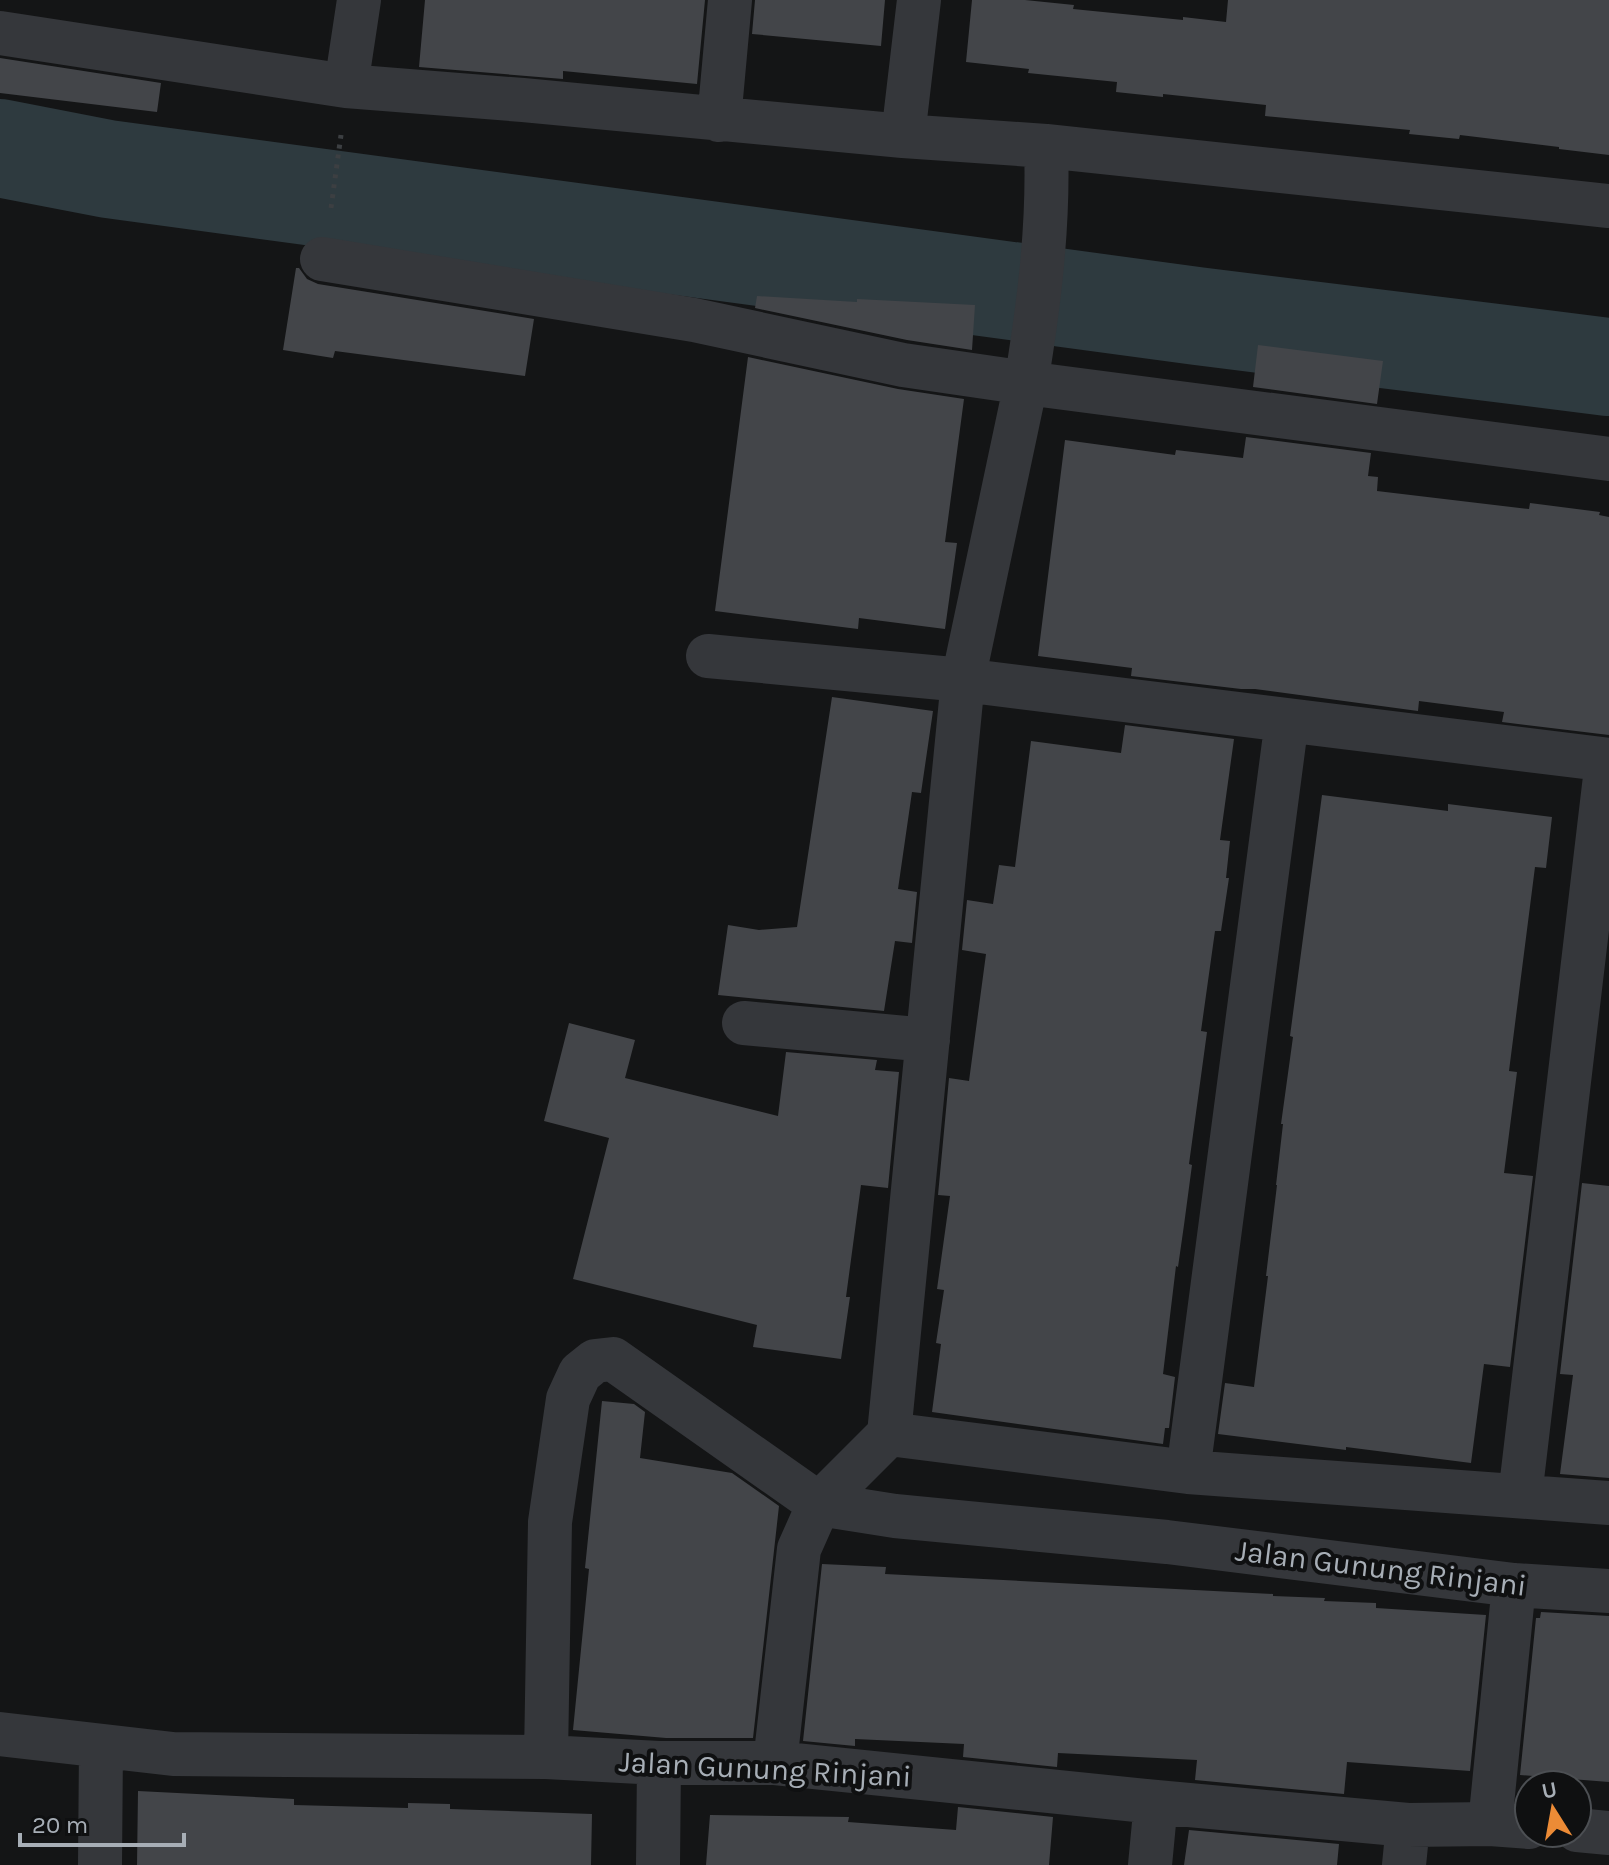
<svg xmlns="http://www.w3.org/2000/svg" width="1609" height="1865" font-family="Karla,sans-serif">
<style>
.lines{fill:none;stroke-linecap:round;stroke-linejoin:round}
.river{stroke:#2e3a3f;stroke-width:98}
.building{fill:#434549}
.path{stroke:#3c3f42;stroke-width:5;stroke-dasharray:4 6;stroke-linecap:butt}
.street{stroke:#35373b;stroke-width:44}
.labels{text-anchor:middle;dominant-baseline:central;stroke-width:8;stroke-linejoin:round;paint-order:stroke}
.street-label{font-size:30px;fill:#a7aeb6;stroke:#0f1011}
</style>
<rect width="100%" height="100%" fill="#141516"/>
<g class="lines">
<path class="river" d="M0,148L108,169L1197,316L1609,367"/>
</g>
<path class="building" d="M425,0H705L697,84L563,71V79L419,67Z
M755,0H885L881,46L752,34Z
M972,0H1025L1074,5L1073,9L1183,20V17L1226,22L1228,0H1609V155L1559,149V147L1460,135L1459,139L1409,134L1410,130L1265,116L1266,105L1163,94V97L1116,92L1117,82L1028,73L1029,69L966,62Z
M0,58L161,83L157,112L0,93Z
M296,268H299L307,279L318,284L534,319L525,376L335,351L333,358L283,350Z
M757,296L857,302V299L975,305L972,350L907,340L755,308Z
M1258,345L1383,361L1377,404L1253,387Z
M748,357L898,389L964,399L945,542L957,543L945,629L859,618L858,629L715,611Z
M1246,437L1371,453L1368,476L1378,477L1377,491L1529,509L1530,503L1600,512L1599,515L1609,517V735L1502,722L1504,712L1419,701L1418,711L1255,689H1241L1131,676L1132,668L1038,656L1065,440L1175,455L1176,450L1243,458Z
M832,697L933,711L921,793L912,792L898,889L917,892L912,943L895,941L884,1011L718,995L728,925L759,930L797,927Z
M1125,725L1234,739L1220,840L1230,841L1226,878H1229L1221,931H1215L1201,1031L1207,1032L1189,1164L1192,1165L1184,1225L1178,1267L1176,1266L1163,1374L1175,1377L1169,1428H1165L1163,1444L932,1412L941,1344L936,1343L944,1290L937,1289L950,1196L938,1195L949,1078L969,1081L986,954L962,950L967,900L993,904L999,865L1015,867L1031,741L1121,753Z
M1322,795L1448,811V804L1552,817L1546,868L1535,867L1509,1071L1517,1072L1504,1173L1533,1176L1510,1367L1484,1364L1471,1463L1346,1447V1450L1218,1434L1225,1383L1254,1387L1268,1276H1266L1277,1185H1276L1283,1124H1281L1293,1037L1290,1036Z
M569,1023L635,1040L625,1078L778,1116L786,1052L877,1060L875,1070L899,1072L888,1188L861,1185L846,1297H850L841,1359L753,1347L757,1325L573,1279L609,1138L544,1121Z
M1582,1183L1609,1186V1478L1560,1474L1573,1375L1560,1374Z
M602,1401L634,1404L645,1412L640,1458L732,1473L779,1506L753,1738H666L573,1730L589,1569L585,1568Z
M822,1564L886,1567L885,1574L1273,1594V1596L1325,1598L1324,1601L1376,1603V1608L1486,1615L1470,1771L1347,1762L1344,1794L1195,1780L1197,1760L1058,1753L1057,1767L963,1757L964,1744L855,1739V1746L803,1741Z
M1541,1612L1609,1616V1782L1520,1775L1536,1618H1540Z
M138,1791L294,1799V1805L408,1808V1803L450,1804V1809L592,1814L591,1865H137Z
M958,1807L1053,1817L1049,1865H706L710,1815L849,1817L848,1822L956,1830Z
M1189,1830L1339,1844L1337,1865H1184Z"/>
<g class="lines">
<path class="path" d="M331,208L341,135"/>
<path class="street" d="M0,33L346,86L523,100L903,136L1046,146L1609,206
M346,86L359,0
M719,120L730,0
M903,136L919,0
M1046,146C1049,225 1039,305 1026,383L1609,459
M322,259L694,320L903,365L1026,383L963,680L889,1434L819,1504L799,1549L775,1763
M708,656L963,680L1609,760
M744,1023L928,1040
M889,1434L1188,1472L1609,1503
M1188,1472L1287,720
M1520,1496L1607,760
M0,1734L173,1754L546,1757L659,1763H775L1156,1802L1408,1825L1490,1824L1529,1827
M546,1757L550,1522L568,1399L580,1373L595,1361L613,1359L819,1504L895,1516L1167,1542L1514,1585L1609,1591
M1490,1824L1514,1585
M1577,1830L1609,1833
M100,1865L101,1746
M658,1865L659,1763
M1150,1865L1156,1802
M1404,1865L1408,1825"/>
</g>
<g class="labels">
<g class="street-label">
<text transform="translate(1381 1568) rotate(7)">Jalan Gunung Rinjani</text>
<text transform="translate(765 1769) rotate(3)">Jalan Gunung Rinjani</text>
</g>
</g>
<g transform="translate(1553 1809) rotate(349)"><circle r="38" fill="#0f1011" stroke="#4c4f53" stroke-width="2"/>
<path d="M0-6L14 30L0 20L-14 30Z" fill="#ec8b36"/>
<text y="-12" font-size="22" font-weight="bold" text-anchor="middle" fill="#a7aeb6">U</text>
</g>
<path d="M20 1833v12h164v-12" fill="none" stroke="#a7aeb6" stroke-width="4"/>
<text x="32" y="1833" font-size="24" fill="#a7aeb6" stroke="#0f1011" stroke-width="6" paint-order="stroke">20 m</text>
</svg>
